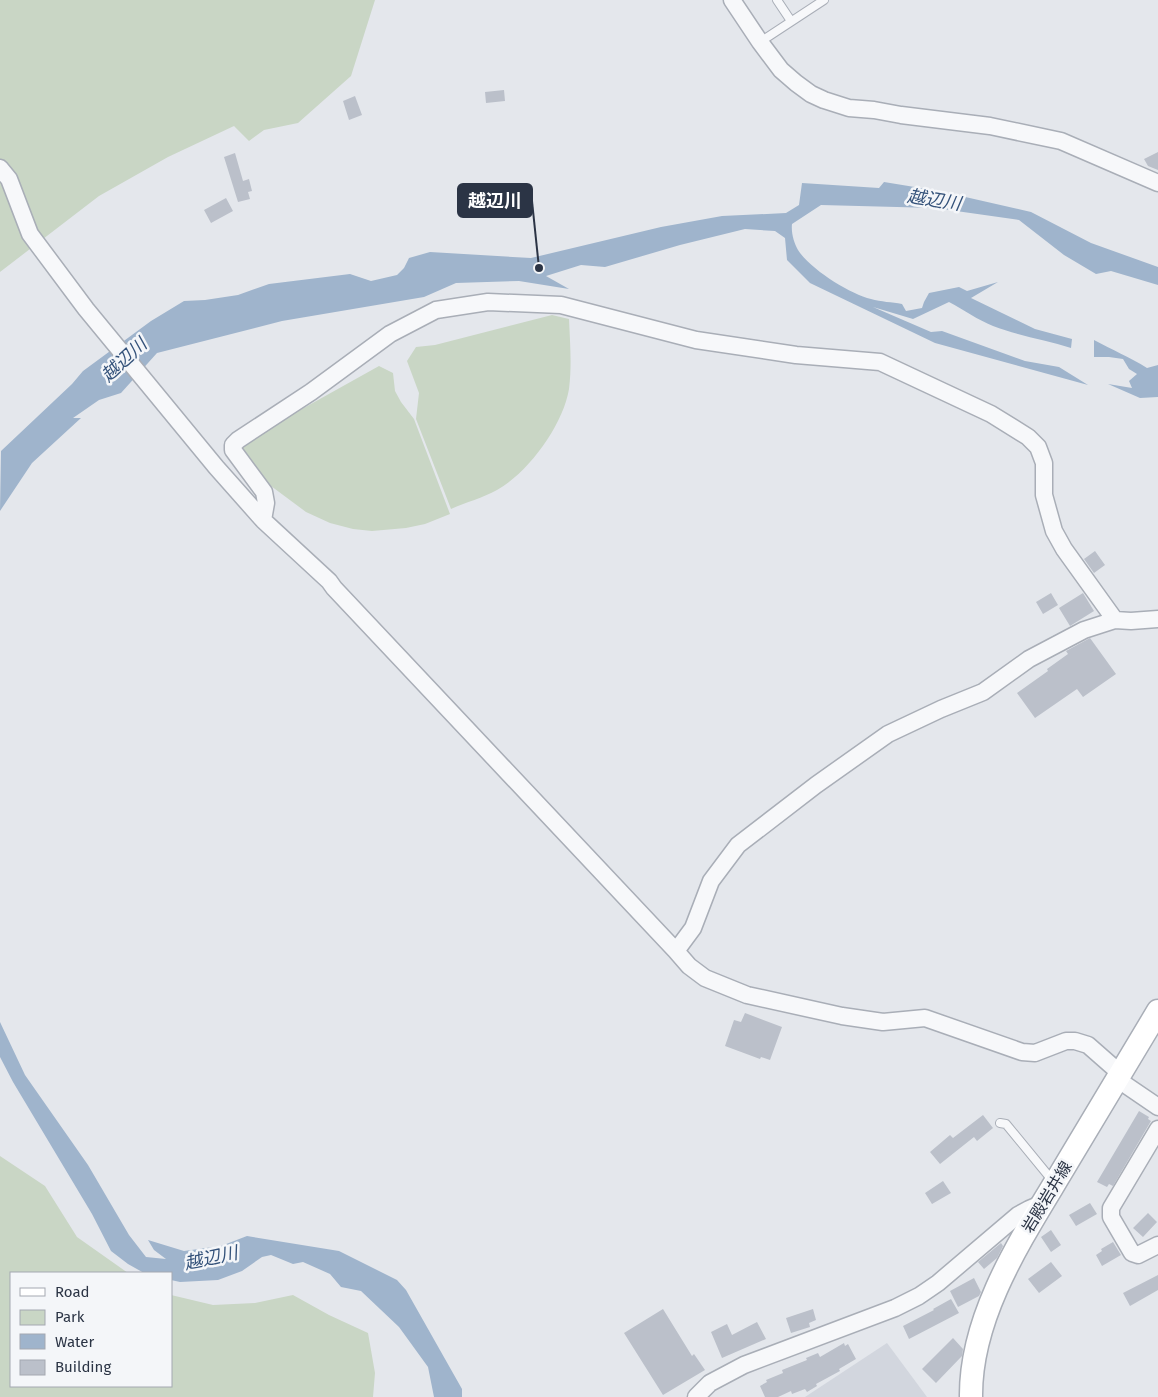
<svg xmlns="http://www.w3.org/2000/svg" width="1158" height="1397" font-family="'Fira Sans','Noto Sans JP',sans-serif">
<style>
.built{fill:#d2d6de}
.green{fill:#c9d6c5}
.water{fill:#9fb4cc}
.building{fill:#bbc0ca}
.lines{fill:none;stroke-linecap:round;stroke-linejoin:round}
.service-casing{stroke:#a9aeb7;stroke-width:10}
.minor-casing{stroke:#a9aeb7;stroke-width:19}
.secondary-casing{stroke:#a9aeb7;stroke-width:25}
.service{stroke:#f7f8fa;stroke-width:8}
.minor{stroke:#f7f8fa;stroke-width:16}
.secondary{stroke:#fff;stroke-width:22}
.labels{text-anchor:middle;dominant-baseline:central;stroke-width:5;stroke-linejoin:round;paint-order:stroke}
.street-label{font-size:16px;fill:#2b3445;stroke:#f4f6f9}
.water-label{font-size:18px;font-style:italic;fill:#34527a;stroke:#f4f6f9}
.leader{fill:none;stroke:#2b3445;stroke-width:2}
.callout-dot{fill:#2b3445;stroke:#f4f6f9;stroke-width:2}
.callout{fill:#2b3445;stroke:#2b3445;stroke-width:2}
.callout-label{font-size:18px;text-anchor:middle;font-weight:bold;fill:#fff}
</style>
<rect width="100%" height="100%" fill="#e4e7ec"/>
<path class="built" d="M887,1343L927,1397H805Z"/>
<path class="green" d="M0,0H375L351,76L298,123L264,130L249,141L234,126L168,157L99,196L0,272Z
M552,315L569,319C570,342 572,366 569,389C563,425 529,472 497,490C483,498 466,502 451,509L416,419L419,393L407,361L416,347L435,345Z
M379,366L393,373L395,391L401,402L414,419L450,514L425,524L406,528L372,531L353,529L330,523L306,512L271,486L257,470L241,448L243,442Z
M0,1156L45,1186L77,1237L128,1273H11V1386H171V1295L213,1305L255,1303L293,1295L329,1315L368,1333L375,1373L373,1397H0Z"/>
<path class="water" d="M884,182L939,191L1031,212L1091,243L1158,267V285L1111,271L1096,274L1064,255L1019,220L935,208L821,205L792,224C791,233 794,243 798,250C810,269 850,294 871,299C881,302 892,302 902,304L906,311L922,308L924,302L929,293L959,287L967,291L998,282L971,298L1035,329L1072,339L1071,348C1046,340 1019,336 993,326C978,320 964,310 949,302L913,319L873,307L931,332L942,331L1025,361L1059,367L1088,385L935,343L810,283L787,260L785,238L775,231L745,229L680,245L605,267L581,265L546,276L569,289L519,281L456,283L424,297L282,321L157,353L121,393L99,400L73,418H81L32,463L0,511L1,451L72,384L83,371L151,321L184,301L205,300L238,295L269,284L350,274L371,281L397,275L404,268L409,258L430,252L531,258L661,227L722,216L786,213L799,205L802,183L879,188Z
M1094,340C1112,350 1130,357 1147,368L1158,365V397L1140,398L1108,384L1132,388L1129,381L1137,374L1129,369L1123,359L1109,357H1094Z
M0,1022L25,1075L88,1165L129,1235L146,1257L166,1259L154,1250L148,1240L184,1251L221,1246L247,1236L339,1251L397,1280L406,1290L462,1389V1397H434L428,1367L399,1327L361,1291L341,1287L330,1274L303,1262L293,1264L271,1255L262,1257L242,1271L218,1280L180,1282L171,1280V1273H144L128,1264L111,1251L92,1214L13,1082L0,1057Z"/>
<path class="building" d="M504,90L505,101L486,103L485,92Z
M355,96L362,115L349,120L343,101Z
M1158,152V170L1148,166L1144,159Z
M235,153L243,181L249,179L252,191L248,192L250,199L238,202L224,157Z
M226,198L233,211L211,223L204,210Z
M1095,551L1105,565L1094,573L1084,559Z
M1051,593L1058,605L1043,614L1036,602Z
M1083,593L1094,611L1070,626L1059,608Z
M1090,638L1116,674L1083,697L1077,689L1035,718L1017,693L1048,671L1047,669L1068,654L1066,651Z
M745,1013L782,1027L770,1060L761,1057L760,1059L725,1046L734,1020L741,1022Z
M1139,1111L1149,1117L1148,1119L1151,1121L1113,1186L1109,1184L1107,1187L1097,1182Z
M983,1115L993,1128L977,1141L974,1137L940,1164L930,1152L950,1135L953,1138Z
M943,1181L951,1193L932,1204L925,1193Z
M1090,1203L1097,1214L1076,1226L1069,1215Z
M1148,1213L1157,1222L1143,1237L1133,1228Z
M1051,1230L1061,1245L1051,1252L1041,1237Z
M1113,1242L1121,1255L1102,1266L1096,1255L1102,1251L1101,1249Z
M1001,1243L1003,1246L997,1258L984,1269L978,1262Z
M1051,1262L1062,1276L1039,1293L1028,1279Z
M1158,1275V1290L1130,1306L1123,1293Z
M974,1278L981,1292L979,1296L958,1307L950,1291Z
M951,1299L959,1313L909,1339L903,1326L934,1310L933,1309Z
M663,1309L692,1356L694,1354L705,1370L663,1395L624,1333Z
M813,1309L816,1320L809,1323L810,1327L791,1333L786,1318Z
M757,1322L766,1339L722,1358L711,1332L727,1324L732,1335Z
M953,1338L963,1349L962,1356L936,1383L922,1369Z
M844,1343L845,1346L848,1344L856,1359L839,1369L840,1371L816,1384L817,1386L807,1392L805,1389L792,1394L791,1391L778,1397H765L760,1386L767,1382L766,1380L783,1373L782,1370L807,1360L806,1358L818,1353L820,1357Z"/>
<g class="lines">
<g class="service-casing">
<path id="service" d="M777,0L791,21
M760,42L824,0
M1000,1123L1006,1124L1052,1180"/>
</g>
<g class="minor-casing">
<path id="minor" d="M732,0L760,42L781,70L796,83L811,94L824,100L849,108L874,110L901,115L990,126L1061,141L1158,183
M0,168L9,179L30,234L86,309L216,467L263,520L329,581L334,588L676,951L689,966L705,978L747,995L842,1016L883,1022L925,1018L1022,1052L1035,1053L1066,1041H1075L1088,1045L1121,1074
M263,520L266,503L264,492L233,450V445L238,440L311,392L390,334L436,310L488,302L561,305L696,340L796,355L880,362L991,414L1028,437L1038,447L1044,463V495L1054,531L1064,549L1115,620
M676,951L693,928L711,881L738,845L816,785L888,734L941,709L983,692L1029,659L1084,630L1115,620L1131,621L1158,619
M1117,1079L1158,1107
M1158,1129L1111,1208V1217L1132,1253L1138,1255L1158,1245
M696,1397L710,1383L744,1365L895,1308L919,1296L938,1283L1018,1215L1029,1209L1043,1203"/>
</g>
<g class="secondary-casing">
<path id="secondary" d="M971,1397C970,1312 1026,1232 1068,1161C1098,1111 1128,1061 1158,1011"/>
</g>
<use href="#service" class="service"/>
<use href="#minor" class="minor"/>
<use href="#secondary" class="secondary"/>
</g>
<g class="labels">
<g class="street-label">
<text transform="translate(1047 1197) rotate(-59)">岩殿岩井線</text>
</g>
<g class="water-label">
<text transform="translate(934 200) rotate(9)">越辺川</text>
<text transform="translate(124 360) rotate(-43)">越辺川</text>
<text transform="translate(211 1258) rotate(-12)">越辺川</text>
</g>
</g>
<path class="leader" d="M539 268L532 201"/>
<circle class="callout-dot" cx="539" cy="268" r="5"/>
<rect class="callout" x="458" y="184" width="74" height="33" rx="5"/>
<g class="callout-label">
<text x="495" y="207">越辺川</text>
</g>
<rect x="10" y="1272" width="162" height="115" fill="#f4f6f9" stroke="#a4a8b1"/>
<rect x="20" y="1288" width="25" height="8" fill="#ffffff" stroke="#a4a8b1"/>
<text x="55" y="1297" font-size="15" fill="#2b3445">Road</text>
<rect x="20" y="1310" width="25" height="15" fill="#c9d6c5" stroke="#a4a8b1"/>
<text x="55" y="1322" font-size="15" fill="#2b3445">Park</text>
<rect x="20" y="1334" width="25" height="15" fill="#9fb4cc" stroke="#a4a8b1"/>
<text x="55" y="1347" font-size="15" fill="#2b3445">Water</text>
<rect x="20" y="1360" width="25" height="15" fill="#bbc0ca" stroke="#a4a8b1"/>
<text x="55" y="1372" font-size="15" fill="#2b3445">Building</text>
</svg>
